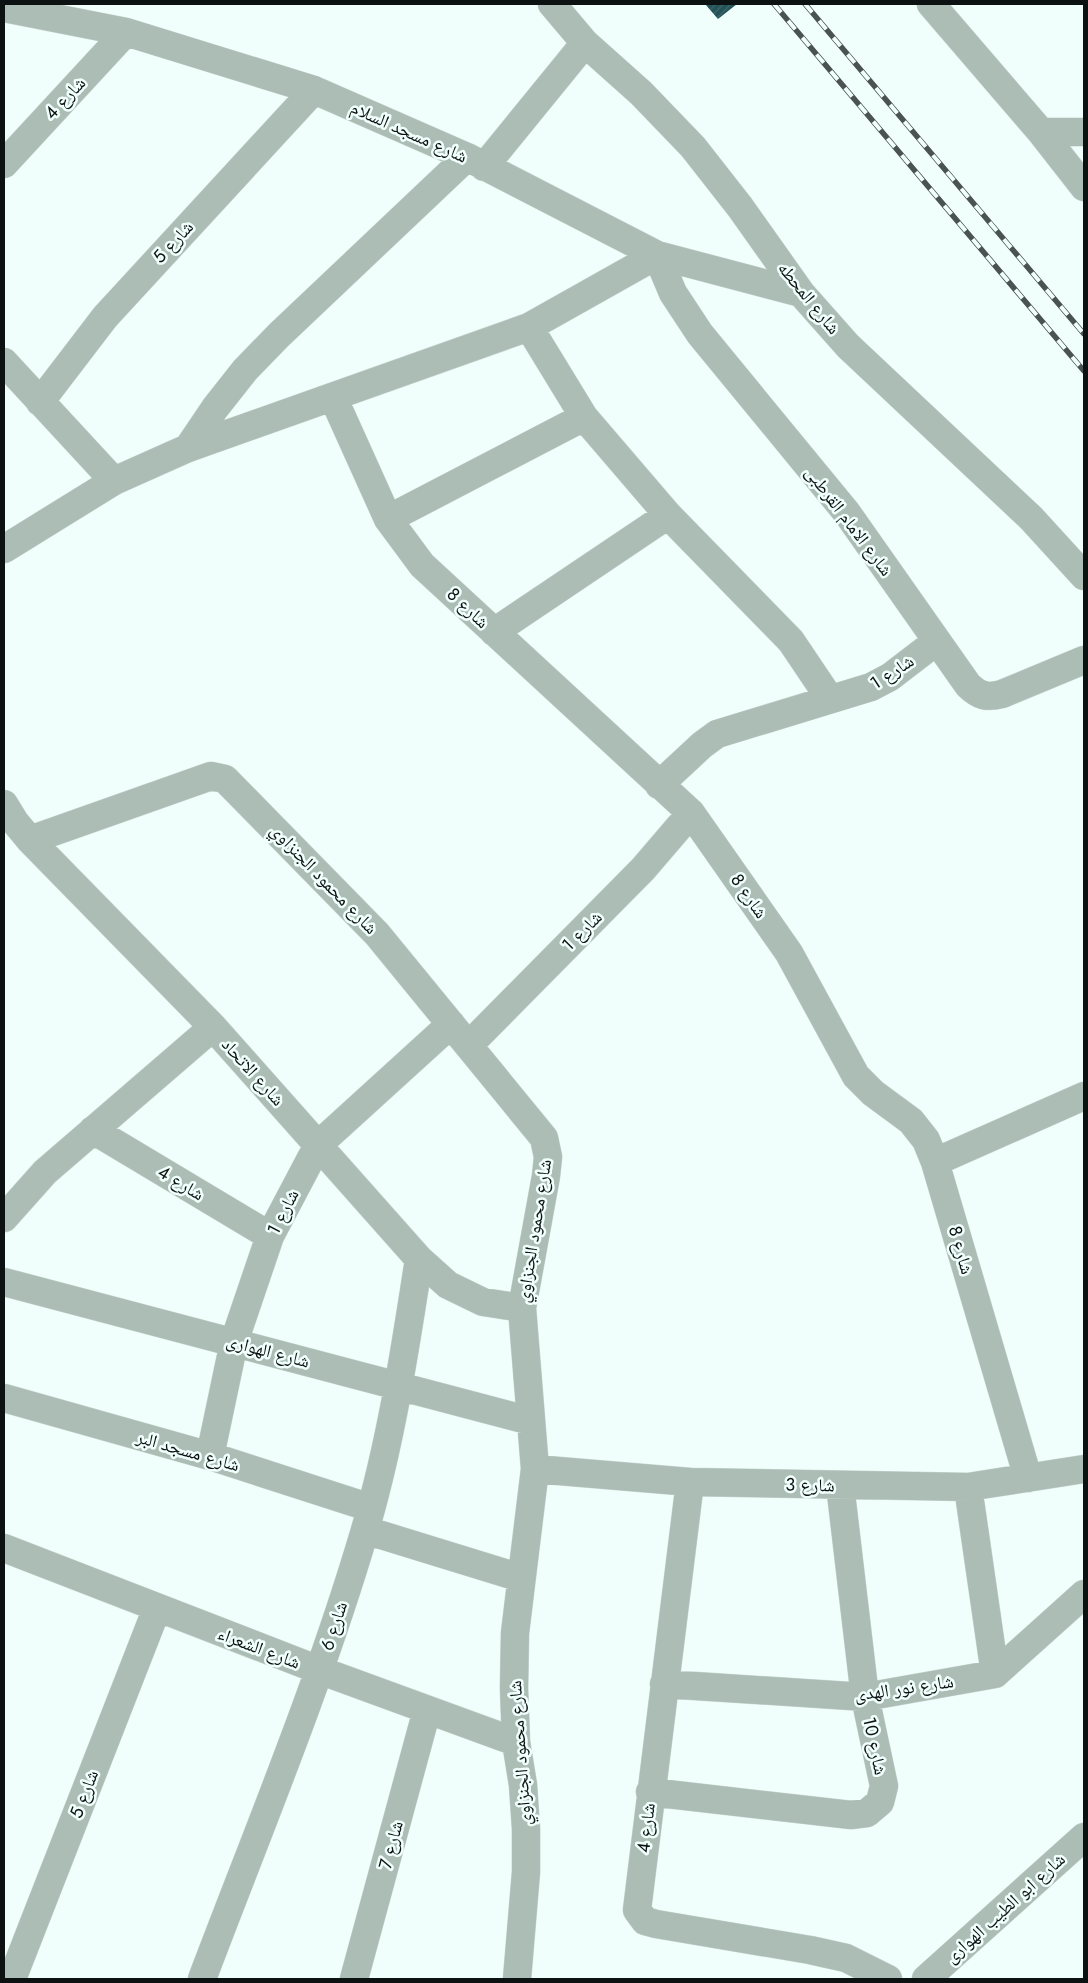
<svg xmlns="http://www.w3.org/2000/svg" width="1088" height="1983" font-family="Jost,'Noto Naskh Arabic',sans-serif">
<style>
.building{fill:url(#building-hatch)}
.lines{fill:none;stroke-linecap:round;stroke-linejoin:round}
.minor-casing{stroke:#ccd9d6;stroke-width:29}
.minor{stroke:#abbdb4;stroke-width:28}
.rail-casing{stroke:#4a5352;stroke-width:5.5}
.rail{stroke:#f1fffc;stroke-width:4;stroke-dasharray:11;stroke-linecap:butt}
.labels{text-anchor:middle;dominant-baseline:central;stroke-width:5;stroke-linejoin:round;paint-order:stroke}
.street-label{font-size:18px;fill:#0b1211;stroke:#f1fffc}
</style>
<defs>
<pattern id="building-hatch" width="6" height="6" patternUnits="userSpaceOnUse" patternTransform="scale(1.25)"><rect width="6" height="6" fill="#235358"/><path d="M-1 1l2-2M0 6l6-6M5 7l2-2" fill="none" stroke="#40676b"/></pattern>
</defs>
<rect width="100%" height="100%" fill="#f1fffc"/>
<path class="building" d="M705,4H737L718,19Z"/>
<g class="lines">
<g class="minor-casing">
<path id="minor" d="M552,4L585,43L641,93L693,147L740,207L801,293L848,346L1031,518L1084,576
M931,4L1041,132L1084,187
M4,8L126,32L314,90L467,157L657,255L801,293
M1041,132H1084
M4,164L126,32
M484,167L585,43
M529,327L584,417L668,515L791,641L830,699
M4,362L114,481
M333,397L388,519L422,565L691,813L789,953L856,1076L873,1093L911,1121L926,1140L935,1162L1028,1478
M40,402L105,317L314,90
M188,448L215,408L245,370L279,335L467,157
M388,519L584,417
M4,549L114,481L188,448L529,327L657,255L673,293L700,334L847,513L968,685C979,696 987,698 1002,694L1084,660
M494,632L668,515
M659,785L702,745L717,734L871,687L890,677L937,641
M4,804L15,822L30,840L213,1027L419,1259L448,1285L483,1302L522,1308
M30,840L211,776L225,779L377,934L544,1138L548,1157L546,1176L522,1308L535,1469L515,1633L514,1688L516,1742L523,1785L526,1829V1872L517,1979
M469,1045L643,869L691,813
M93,1130L270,1236
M935,1162L1084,1096
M4,1218L45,1172L213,1027
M4,1282L531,1421
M4,1398L210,1456L371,1508
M210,1456L234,1342L270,1236L318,1145L451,1024
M535,1469L690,1482L968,1487L1084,1469
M690,1482L637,1910L645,1921L656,1924L810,1950L846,1958L888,1979
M968,1487L995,1674
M365,1530L521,1578
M4,1548L319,1670L516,1742
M664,1684L865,1697L995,1674L1084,1594
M650,1792L851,1815L867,1813L880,1802L884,1786L865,1697L840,1485
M12,1979L157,1608
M202,1979C258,1831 320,1683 365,1530C391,1442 405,1350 419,1259
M354,1979L427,1710
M926,1979L1084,1837"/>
</g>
<use href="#minor" class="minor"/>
<g class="rail-casing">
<path id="rail" d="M774,4L1084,371
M805,4L1084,334"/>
</g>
<use href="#rail" class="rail"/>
</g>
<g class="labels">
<g class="street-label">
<text transform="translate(65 98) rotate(-47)">شارع 4</text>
<text transform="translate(409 132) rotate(24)">شارع مسجد السلام</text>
<text transform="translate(173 242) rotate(-47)">شارع 5</text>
<text transform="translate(809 298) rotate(51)">شارع المحطه</text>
<text transform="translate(849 521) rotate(53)">شارع الامام القرطبى</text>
<text transform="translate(468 608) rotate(43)">شارع 8</text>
<text transform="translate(892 672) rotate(-33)">شارع 1</text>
<text transform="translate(324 879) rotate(46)">شارع محمود الجنزاوي</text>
<text transform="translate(749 896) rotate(55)">شارع 8</text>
<text transform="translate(582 931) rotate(-45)">شارع 1</text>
<text transform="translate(253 1072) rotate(48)">شارع الاتحاد</text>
<text transform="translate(181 1183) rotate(31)">شارع 4</text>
<text transform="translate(283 1212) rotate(-63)">شارع 1</text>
<text transform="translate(534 1231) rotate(-81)">شارع محمود الجنزاوي</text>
<text transform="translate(961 1250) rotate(74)">شارع 8</text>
<text transform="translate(268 1351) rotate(15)">شارع الهوارى</text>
<text transform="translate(188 1451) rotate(16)">شارع مسجد البر</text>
<text transform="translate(810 1485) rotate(1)">شارع 3</text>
<text transform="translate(334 1626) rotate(-72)">شارع 6</text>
<text transform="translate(259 1648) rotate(21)">شارع الشعراء</text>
<text transform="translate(904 1688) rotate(-8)">شارع نور الهدى</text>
<text transform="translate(875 1746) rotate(78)">شارع 10</text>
<text transform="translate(520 1753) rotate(-94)">شارع محمود الجنزاوي</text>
<text transform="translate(84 1794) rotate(-69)">شارع 5</text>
<text transform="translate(646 1828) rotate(-83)">شارع 4</text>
<text transform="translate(391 1845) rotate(-75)">شارع 7</text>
<text transform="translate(1005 1908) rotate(-42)">شارع ابو الطيب الهوارى</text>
</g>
</g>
<rect width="1088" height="1983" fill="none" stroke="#0b1211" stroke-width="10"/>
</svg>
